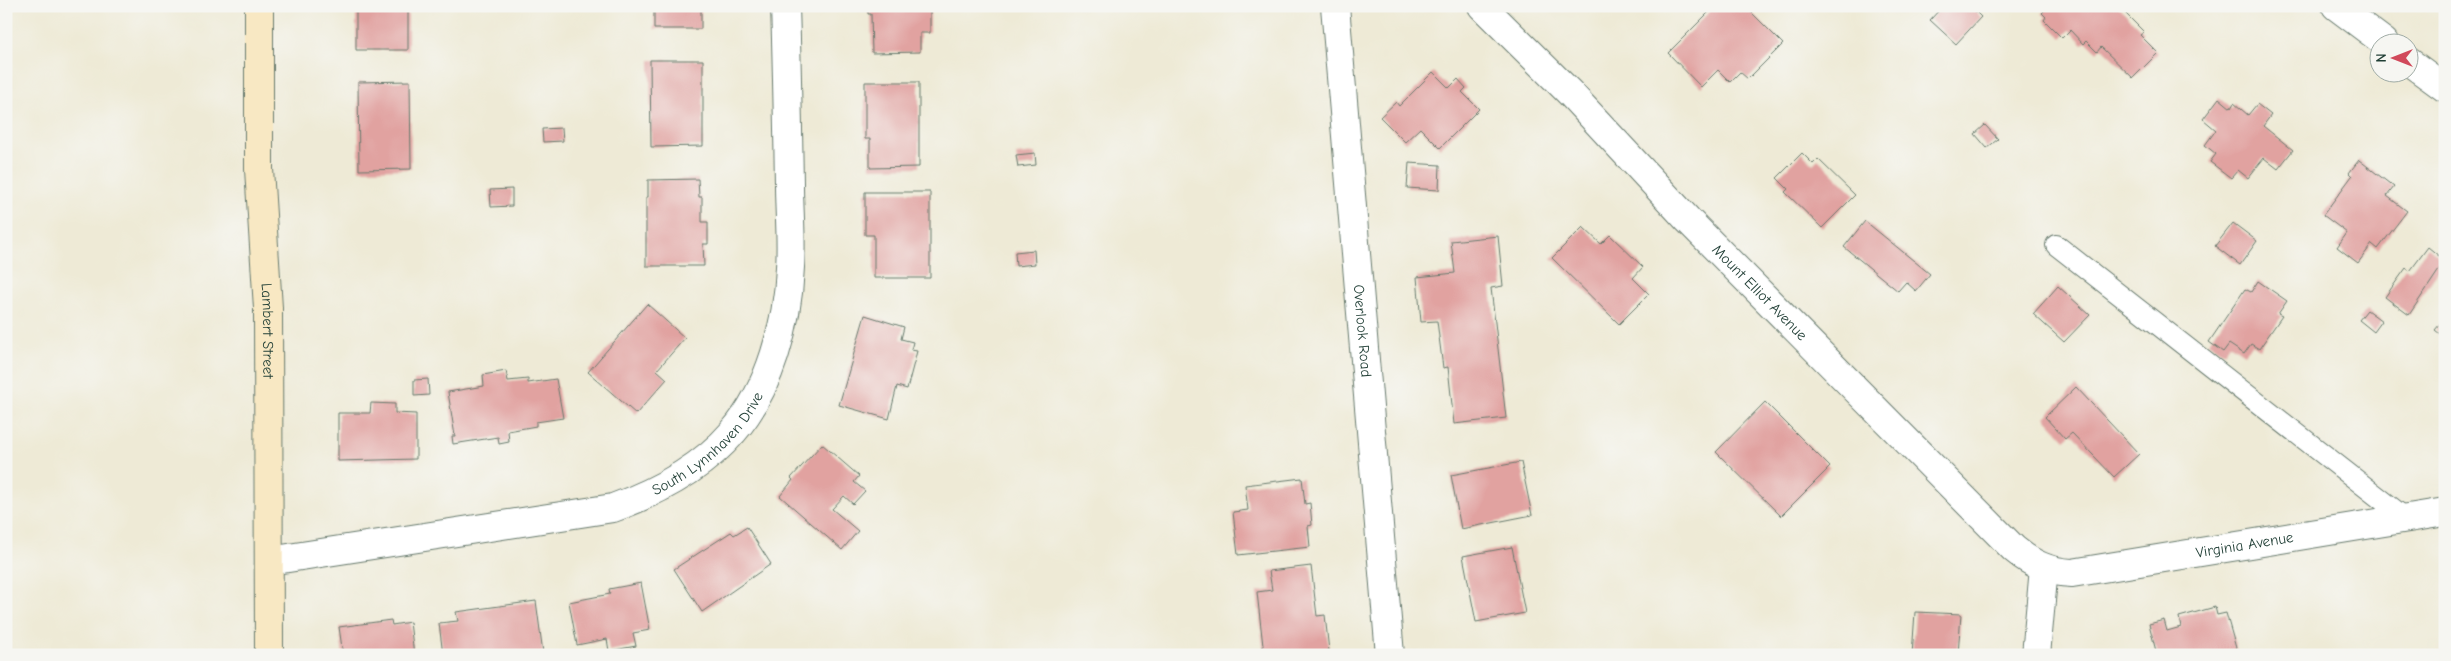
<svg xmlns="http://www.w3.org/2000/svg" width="2451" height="661" font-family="'Comic Neue',sans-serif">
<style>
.building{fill:#e1a2a0}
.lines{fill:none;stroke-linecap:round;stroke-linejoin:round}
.lane-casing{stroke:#677a6d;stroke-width:22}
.street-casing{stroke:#677a6d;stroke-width:30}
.secondary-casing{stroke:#677a6d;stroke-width:30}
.lane{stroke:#fff;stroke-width:20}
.street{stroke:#fff;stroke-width:28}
.secondary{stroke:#f8e8c3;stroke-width:28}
.labels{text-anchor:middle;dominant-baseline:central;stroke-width:4;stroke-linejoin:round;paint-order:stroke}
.street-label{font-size:15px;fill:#1f3d34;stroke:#f6f6f2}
</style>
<rect width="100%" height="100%" fill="#f6f6f2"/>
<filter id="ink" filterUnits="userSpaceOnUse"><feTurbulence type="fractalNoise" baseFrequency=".02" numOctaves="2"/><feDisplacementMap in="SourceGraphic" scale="10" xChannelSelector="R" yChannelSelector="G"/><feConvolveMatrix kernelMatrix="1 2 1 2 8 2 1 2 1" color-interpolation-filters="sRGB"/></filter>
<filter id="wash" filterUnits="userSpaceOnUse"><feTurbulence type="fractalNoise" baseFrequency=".0096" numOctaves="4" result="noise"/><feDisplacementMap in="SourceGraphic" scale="20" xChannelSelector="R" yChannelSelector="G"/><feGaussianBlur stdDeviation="1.12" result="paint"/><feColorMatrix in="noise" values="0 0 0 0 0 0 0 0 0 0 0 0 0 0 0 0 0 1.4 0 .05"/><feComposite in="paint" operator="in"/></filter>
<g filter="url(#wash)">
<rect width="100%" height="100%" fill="#eeead6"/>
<g id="blocks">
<path class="building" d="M356,6H408V50H356Z
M654,6H701V29H654Z
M868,6H930V33H920V52L872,53L871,14H868Z
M1715,6H1745L1783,44L1748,79L1740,72L1730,82L1718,70L1701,87L1668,53Z
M1943,6H1970L1981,17L1956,44L1930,20Z
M2049,6H2118L2144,32L2140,35L2158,53L2133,78L2101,47L2097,52L2086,41L2083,44L2070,30L2062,38L2044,20L2046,17L2042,13Z
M650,60H703V146L651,147Z
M1433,72L1449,88L1458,79L1466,88L1462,92L1479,109L1440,148L1420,128L1405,142L1380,117L1396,102L1399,106Z
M410,81L411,169L359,170L358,82Z
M865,82H919V167L870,168V139H865Z
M2219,98L2231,108L2234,103L2248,115L2257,104L2271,115L2263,126L2293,150L2278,169L2264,158L2248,178L2238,170L2231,178L2210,162L2216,154L2205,145L2216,130L2203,119Z
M1985,125L1998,139L1987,148L1975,134Z
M562,128L563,141L543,142L542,129Z
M1035,153L1036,165L1018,167L1016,155Z
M1802,153L1813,164L1818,159L1855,195L1822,228L1785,192L1788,189L1777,178Z
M2359,160L2394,187L2387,196L2407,211L2378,249L2372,244L2358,263L2337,247L2347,233L2323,215L2352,176L2349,173Z
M1409,163L1440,165L1439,190L1407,188Z
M698,179L699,197H702V222H708V244H703L704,266H646V197H648V180Z
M512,189V206L491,207L490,190Z
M865,192H930V278H874V235H865Z
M1865,221L1930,274L1916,291L1906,282L1898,291L1844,247Z
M2233,223L2257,241L2240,265L2215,246Z
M1583,227L1601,244L1610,235L1643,267L1633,278L1649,294L1619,324L1552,258Z
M1498,236L1503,286L1491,288L1506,418L1454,424L1448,367L1443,368L1437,321L1421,322L1417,277L1455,273L1451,241Z
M2428,247L2445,261L2409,315L2385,297L2406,268L2410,271Z
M1034,250L1035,264L1016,266L1015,252Z
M2258,281L2287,301L2278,314L2282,316L2259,349L2251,344L2244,354L2229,344L2223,352L2209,342L2245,289L2251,292Z
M2058,286L2090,315L2064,342L2033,314Z
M647,304L685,338L657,370L667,379L636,414L588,372Z
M2367,310L2382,321L2374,332L2359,320Z
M865,315L904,327L901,339L913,342L911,350L917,351L907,389L897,386L889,419L839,405Z
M2445,318V338L2435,330Z
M506,371L508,381L528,379V383L556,379L563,418L536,422V426L508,431L509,442L499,444L498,437L453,444L452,436H455L448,392L484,386L483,375Z
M428,379L429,395L414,396V380Z
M2076,387L2139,454L2114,477L2072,433L2065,439L2045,417Z
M1765,402L1830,467L1781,516L1716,452Z
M371,403L395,404V413L416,414V459L338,461V413H370Z
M822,444L859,476L854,482L865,491L853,504L844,496L832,509L858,531L842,550L780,496L793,480L791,478Z
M1521,462L1532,515L1461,529L1451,475Z
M1302,478L1305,504L1310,503L1312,525L1308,526L1310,547L1238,555L1233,512L1248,510L1245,485Z
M747,527L771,564L702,612L674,569L731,532L734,535Z
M1512,547L1525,613L1476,622L1463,556Z
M1311,566L1317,616L1325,615L1329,651L1297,655H1264L1257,592L1272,590L1269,571Z
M641,583L650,630L633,633L636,646L609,651L607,639L577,645L569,602L610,594L609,589Z
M536,601L543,653L443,655L439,623L458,621L456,612Z
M2215,607L2217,615L2226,613L2238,655H2157L2149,624L2164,620L2167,631L2181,627L2179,617Z
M1915,612L1961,614L1958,655H1912Z
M391,620L392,625L410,622L414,655H343L339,627Z"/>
</g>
</g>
<g filter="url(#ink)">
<use href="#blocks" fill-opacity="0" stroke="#677a6d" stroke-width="1"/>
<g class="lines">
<g class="lane-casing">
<path id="lane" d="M2056,245L2405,518"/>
</g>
<g class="street-casing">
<g id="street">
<path id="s1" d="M1335,6L1390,655"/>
<path id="s2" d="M1482,6L1570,93L1688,220L2014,549C2032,564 2049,572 2072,573L2445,512"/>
<path d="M2336,6L2384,42"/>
<path d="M2408,61L2445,88"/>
<path id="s3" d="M269,561L613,508C657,492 702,468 733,432C770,390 788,322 790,267C792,240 789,211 789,184C788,125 787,65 785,6"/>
<path d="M2036,655L2044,568"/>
</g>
</g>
<g class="secondary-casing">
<g id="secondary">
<path id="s4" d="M259,6V169L268,308L269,655"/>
</g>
</g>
<use href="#lane" class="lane"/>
<use href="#street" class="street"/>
<use href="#secondary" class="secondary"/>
</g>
</g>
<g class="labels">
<g class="street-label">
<text stroke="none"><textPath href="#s2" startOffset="399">Mount Elliot Avenue</textPath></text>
<text stroke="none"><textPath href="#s4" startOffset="325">Lambert Street</textPath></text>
<text stroke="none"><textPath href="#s1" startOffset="326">Overlook Road</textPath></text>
<text stroke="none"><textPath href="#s3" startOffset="465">South Lynnhaven Drive</textPath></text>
<text stroke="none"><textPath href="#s2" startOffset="999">Virginia Avenue</textPath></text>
</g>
</g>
<rect width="2451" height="661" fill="none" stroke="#f6f6f2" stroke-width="25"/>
<g transform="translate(2394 58) rotate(270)"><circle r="24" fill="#f6f6f2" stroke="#a0aca6"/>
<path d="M0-4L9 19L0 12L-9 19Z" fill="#d1495b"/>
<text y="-8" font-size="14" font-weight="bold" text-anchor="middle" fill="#1f3d34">N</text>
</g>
</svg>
